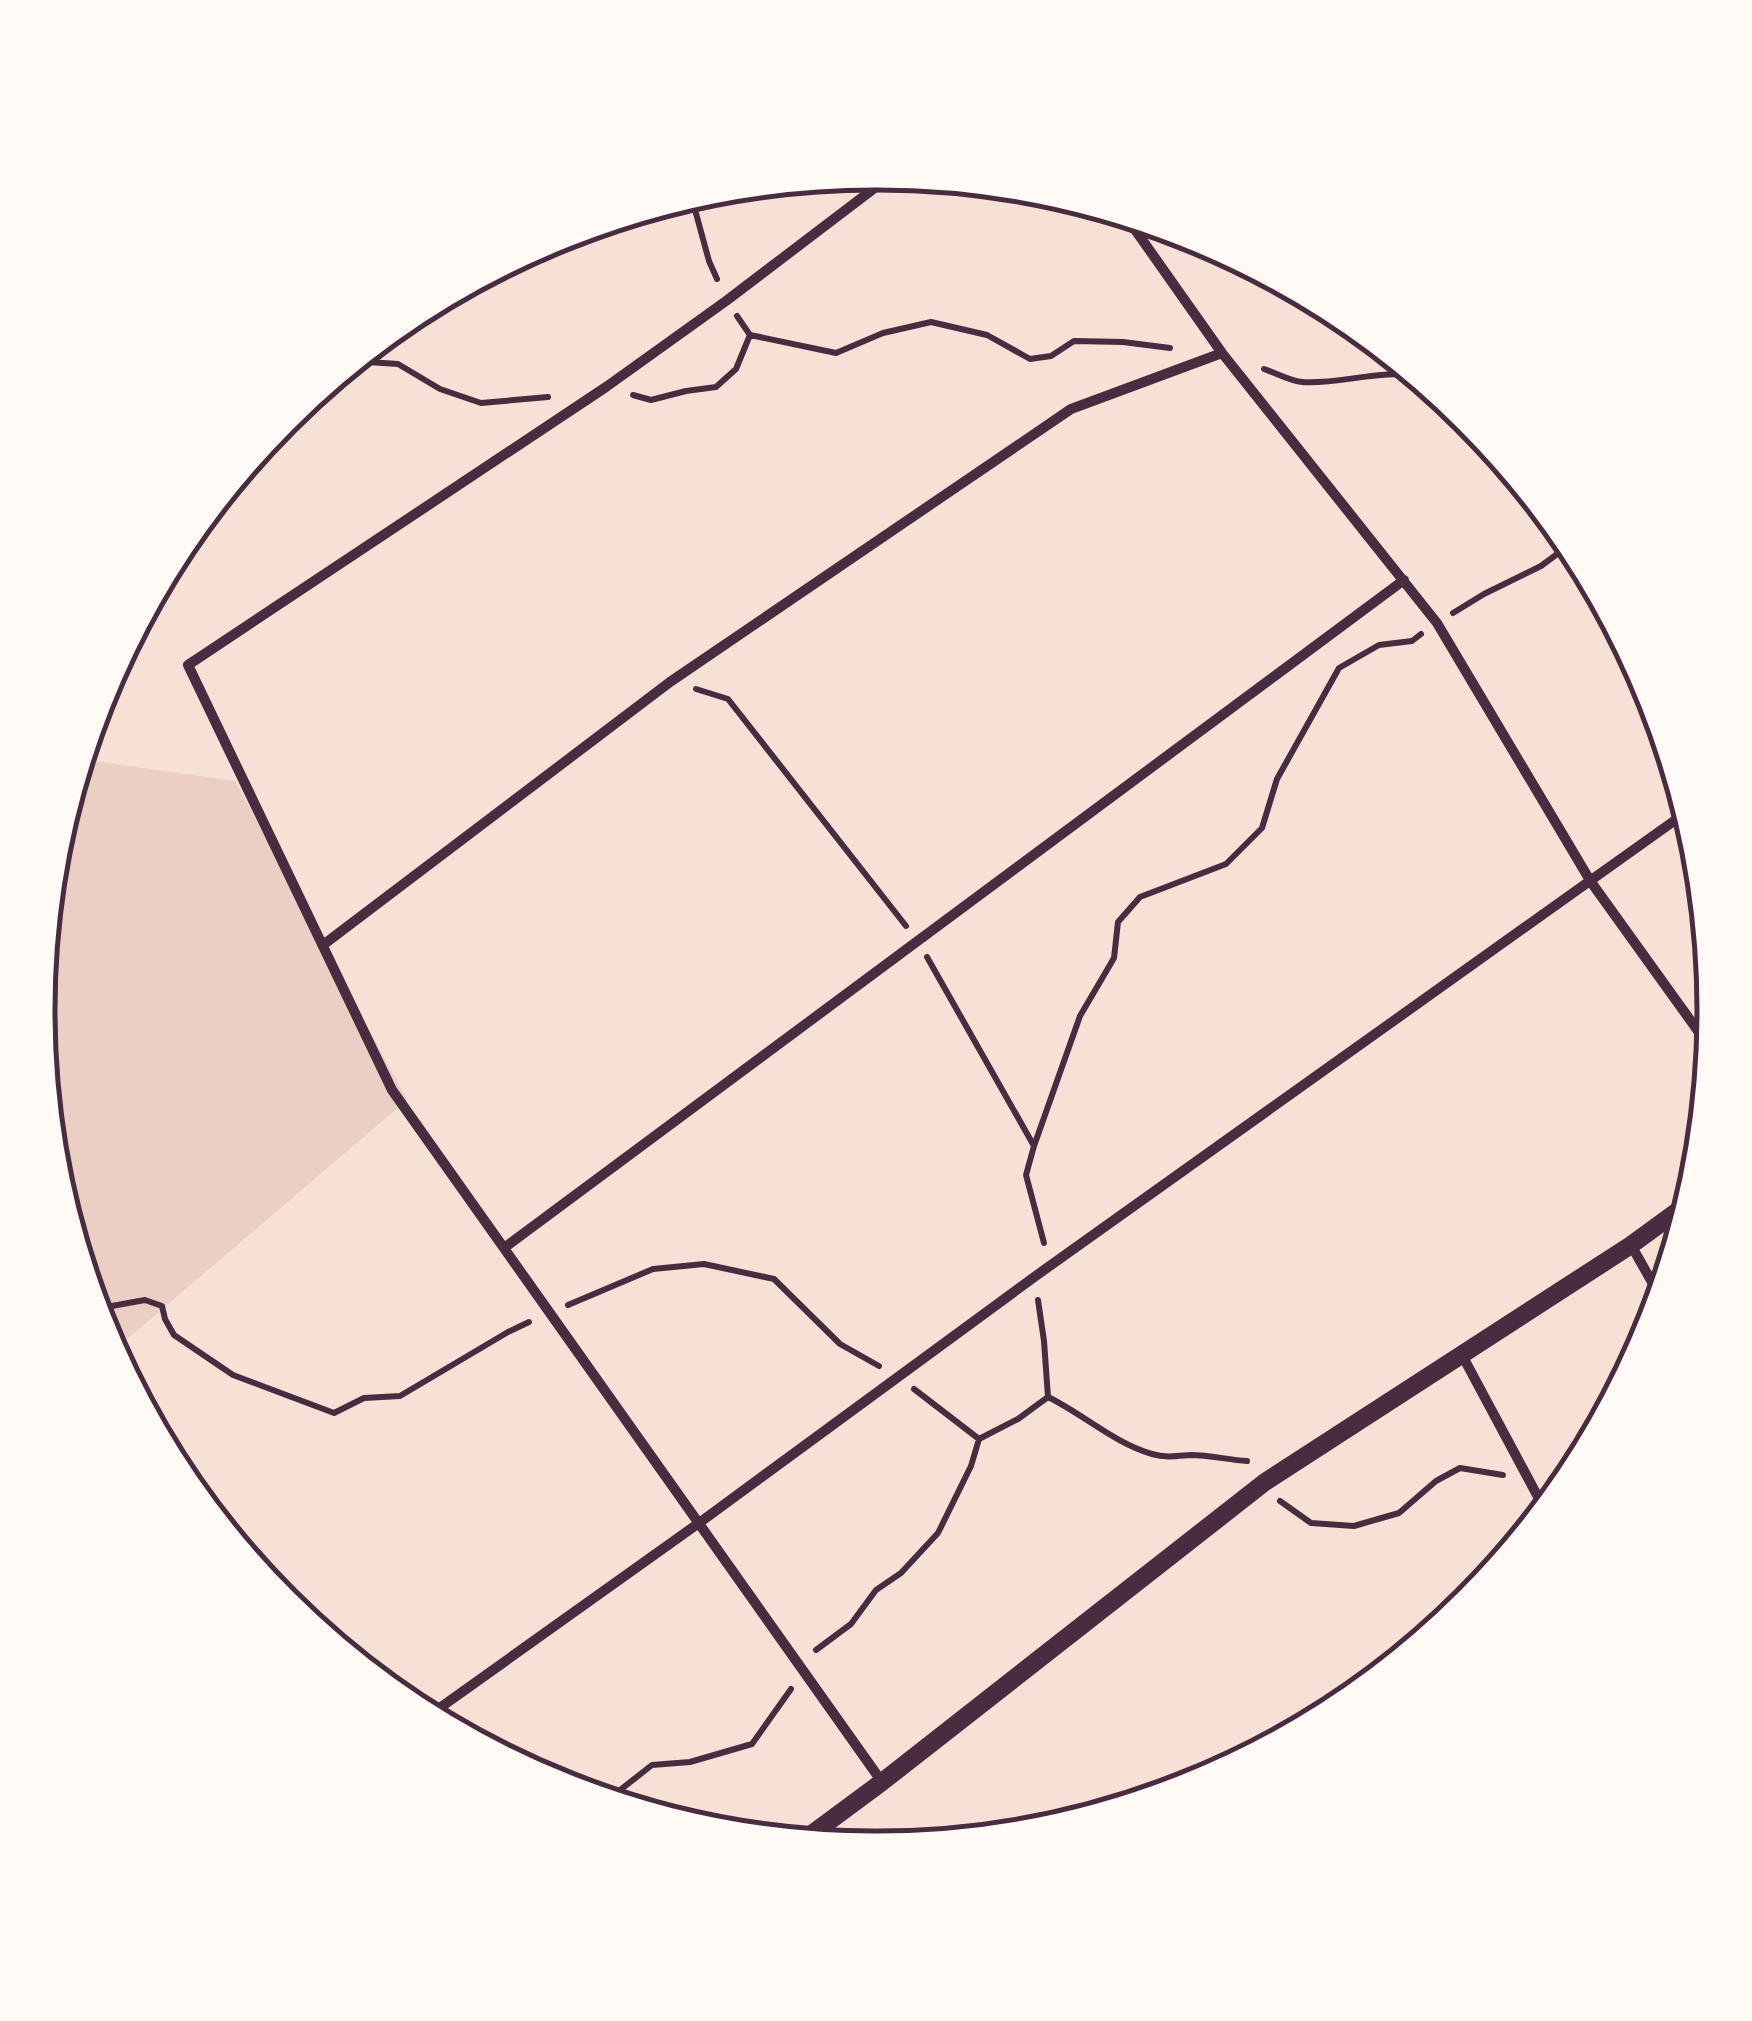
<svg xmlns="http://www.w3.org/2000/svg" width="1752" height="2021" font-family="'Public Sans',sans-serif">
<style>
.green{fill:#ebcfc5}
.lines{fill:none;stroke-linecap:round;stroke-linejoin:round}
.path{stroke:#4a2c40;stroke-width:6}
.minor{stroke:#4a2c40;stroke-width:10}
.tertiary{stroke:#4a2c40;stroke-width:18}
.rim{fill:none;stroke:#4a2c40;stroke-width:5}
</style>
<rect width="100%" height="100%" fill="#f7e1d7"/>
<path class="green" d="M80,759L235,781L407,1100L112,1352L101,1331L54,1174L38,1010L54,846Z"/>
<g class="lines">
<path class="path" d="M691,195L709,261L717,279
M737,316L750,335L836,353L883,333L931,322L987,335L1030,359L1051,356L1074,341L1123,342L1170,348
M352,361L398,364L440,389L481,403L548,397
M1264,369C1276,373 1290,381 1302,382C1338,385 1385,368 1419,377
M633,395L651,400L686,391L716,387L736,369L750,335
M1453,613L1484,594L1541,566L1572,543
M696,689L728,699L906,926
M927,957L1034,1146
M1044,1243L1026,1175L1034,1146L1080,1016L1114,958L1118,922L1140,897L1226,864L1262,828L1277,779L1339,668L1379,645L1412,641L1421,634
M1038,1300L1044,1341L1048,1397
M568,1305L653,1269L704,1264L774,1279L840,1344L879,1366
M95,1309L145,1300L162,1306L165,1319L174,1335L233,1375L334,1413L364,1398L400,1396L508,1332L529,1322
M914,1389L979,1439L1018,1419L1048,1397C1083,1414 1114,1443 1152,1454C1166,1458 1177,1456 1191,1455C1209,1455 1229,1460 1247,1461
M1551,1479H1571
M1280,1501L1311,1523L1354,1526L1399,1513L1436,1481L1460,1468L1503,1475
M816,1650L851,1624L876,1590L901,1573L938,1533L971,1466L979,1439
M606,1801L652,1765L690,1762L752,1744L791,1689"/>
<path class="minor" d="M1124,214L1222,353L1437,623L1591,882L1711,1049
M323,945L670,682L1071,409L1222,353
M1631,1245L1661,1298
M504,1248L1404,580
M1462,1355L1545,1510
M427,1717L699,1523L1037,1275L1688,811
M882,1782L392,1090L188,665L606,387L726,301L893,174"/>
<path class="tertiary" d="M801,1842L882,1782L1265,1482L1631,1245L1690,1202"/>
</g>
<path d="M0 0H1752V2021H0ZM875 190H877A820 820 0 0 1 1697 1010V1011A820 820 0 0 1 877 1831H875A820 820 0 0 1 55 1011V1010A820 820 0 0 1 875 190Z" fill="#fffaf5" fill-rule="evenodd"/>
<path class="rim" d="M875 190H877A820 820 0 0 1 1697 1010V1011A820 820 0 0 1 877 1831H875A820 820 0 0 1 55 1011V1010A820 820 0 0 1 875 190Z"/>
</svg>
